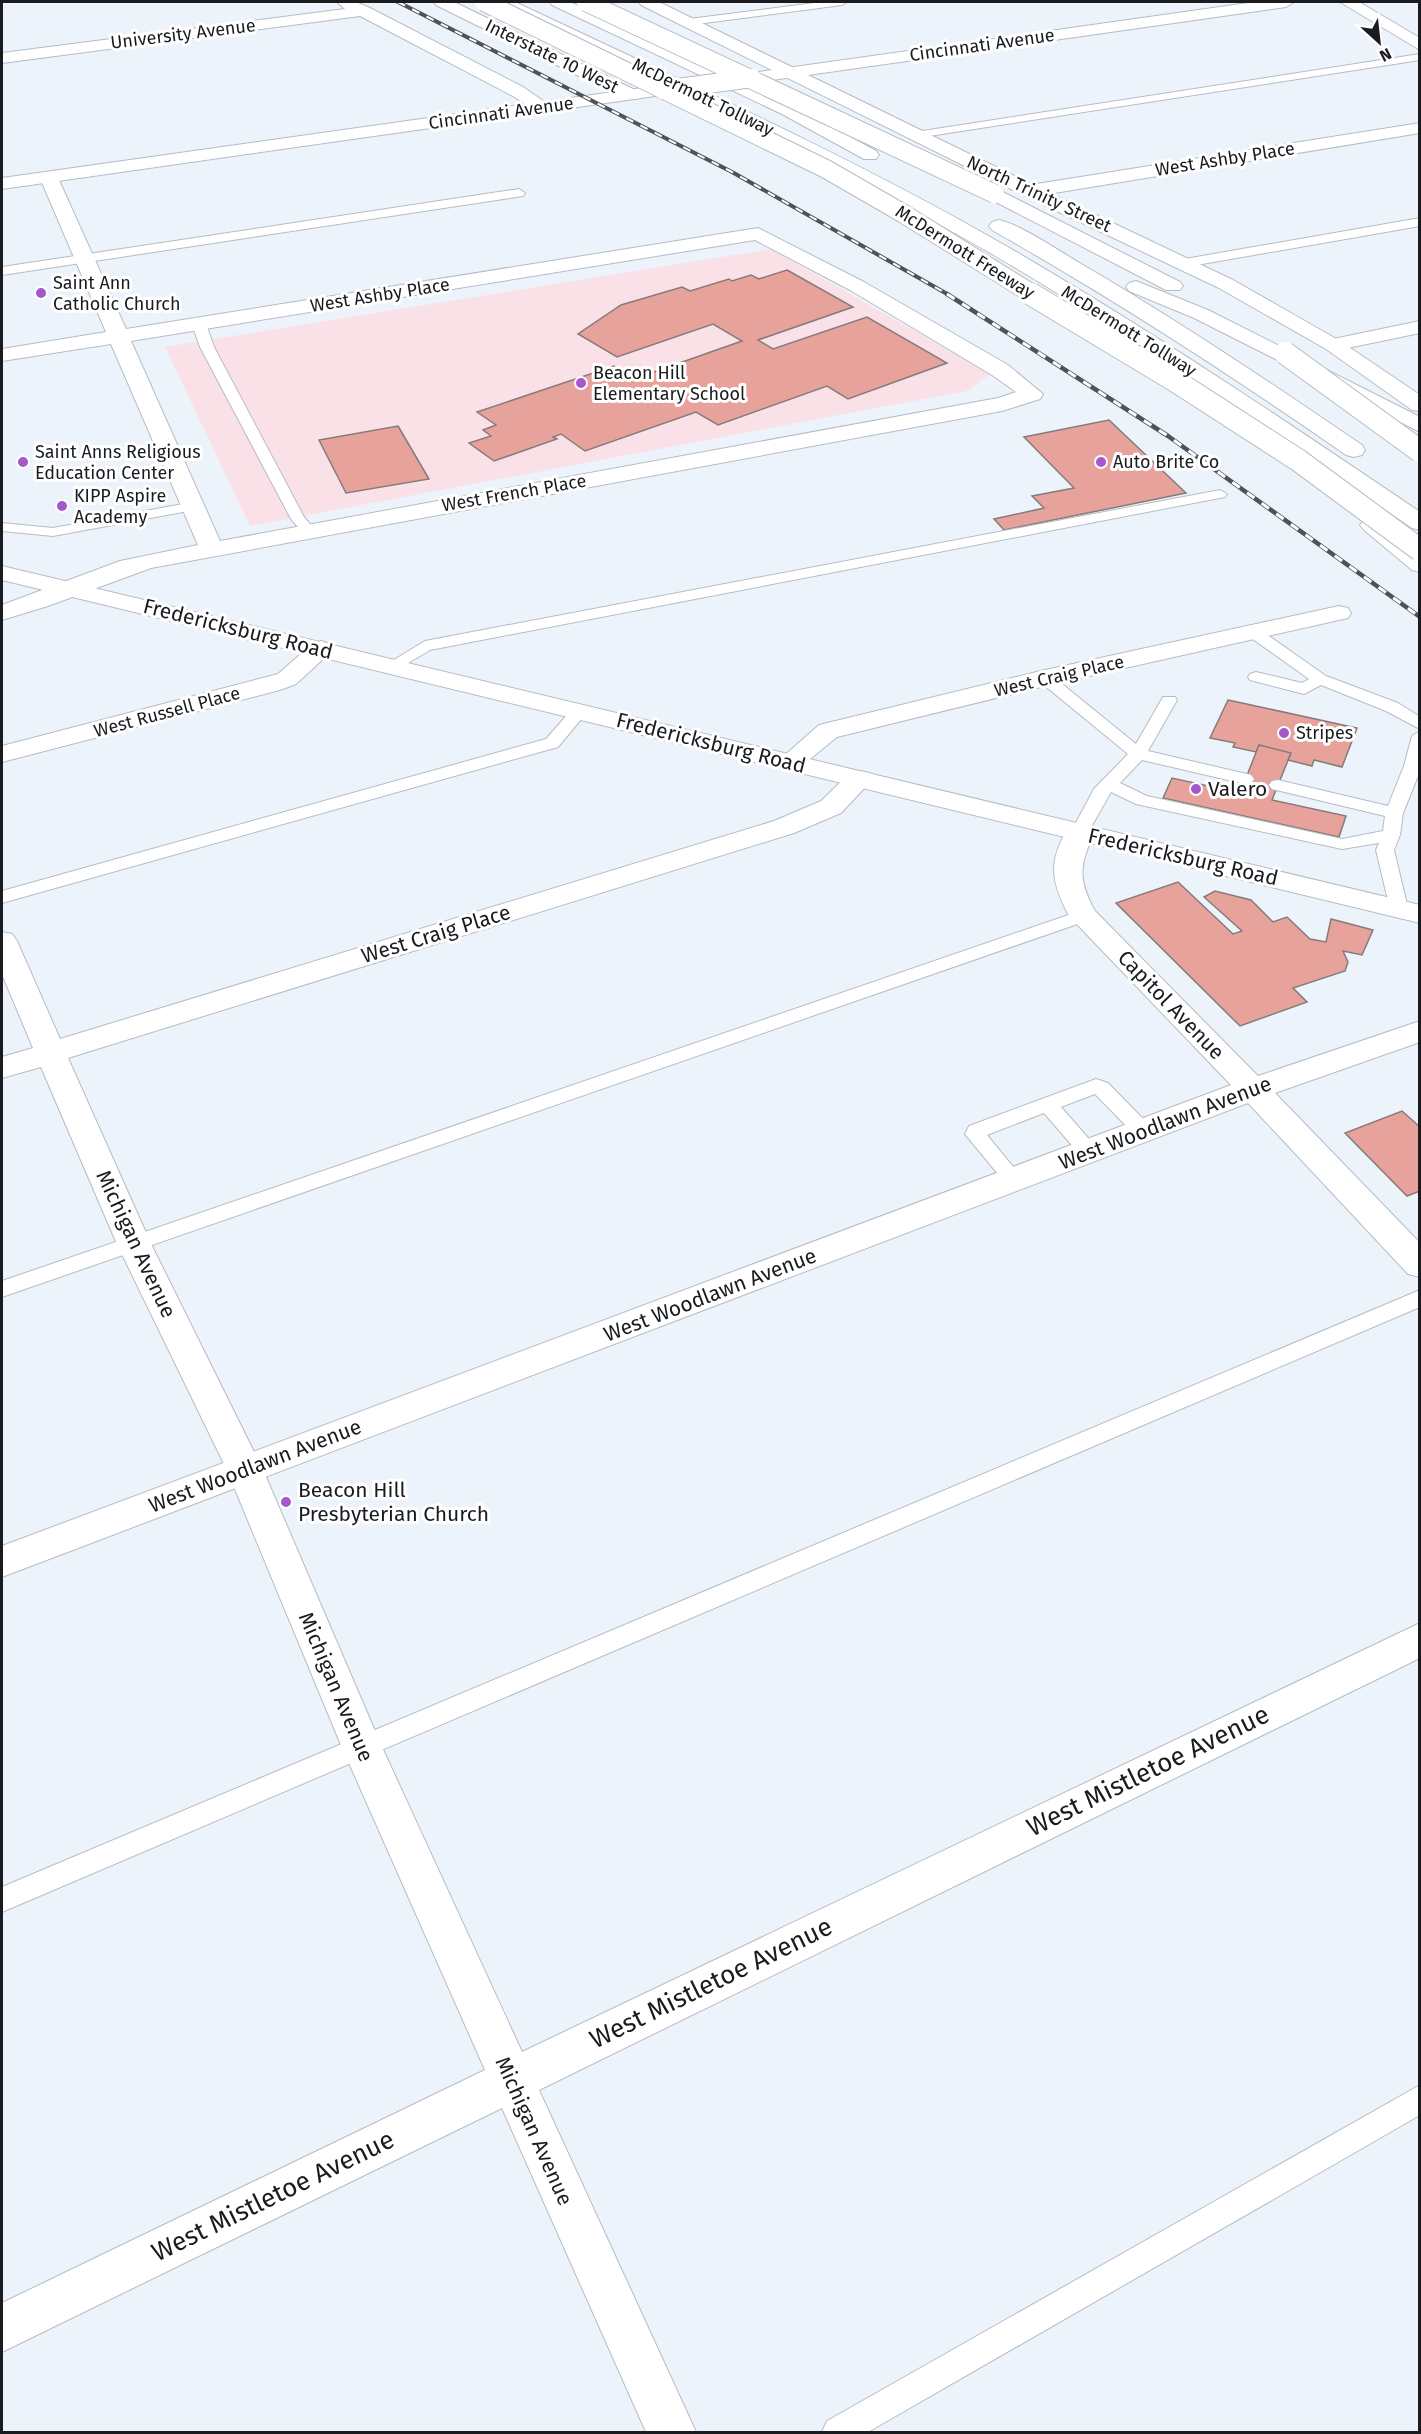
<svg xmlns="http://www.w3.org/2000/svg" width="1421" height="2434" font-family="'Fira Sans',sans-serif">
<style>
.education{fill:#fae1e8}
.building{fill:#e7a39b;stroke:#857b7a;stroke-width:1.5}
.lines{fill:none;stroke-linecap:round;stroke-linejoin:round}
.service-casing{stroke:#b6bcc4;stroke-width:2}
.minor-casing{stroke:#b6bcc4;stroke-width:2}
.tertiary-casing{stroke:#b6bcc4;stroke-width:2}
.secondary-casing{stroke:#b6bcc4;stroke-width:2}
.primary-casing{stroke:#b6bcc4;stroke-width:2}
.motorway-casing{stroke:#b6bcc4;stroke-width:2}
.service{fill:#fff;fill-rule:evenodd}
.minor{fill:#fff;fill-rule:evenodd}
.tertiary{fill:#fff;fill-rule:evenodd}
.secondary{fill:#fff;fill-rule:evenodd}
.primary{fill:#fff;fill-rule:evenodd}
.motorway{fill:#fff;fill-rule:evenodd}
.rail-far1-casing{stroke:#4f5256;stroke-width:4}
.rail-casing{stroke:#4f5256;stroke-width:4.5}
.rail-far1{stroke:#fff;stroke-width:2;stroke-dasharray:8;stroke-linecap:butt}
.rail{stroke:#fff;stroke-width:3;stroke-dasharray:9;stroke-linecap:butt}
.tertiary-bridge-casing{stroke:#b6bcc4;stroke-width:20;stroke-linecap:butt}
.motorway-bridge-far1-casing{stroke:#b6bcc4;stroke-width:20;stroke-linecap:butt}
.motorway-bridge-casing{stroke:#b6bcc4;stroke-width:24;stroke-linecap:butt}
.tertiary-bridge{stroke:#fff;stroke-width:18}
.motorway-bridge-far1{stroke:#fff;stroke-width:18}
.motorway-bridge{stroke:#fff;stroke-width:22}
.poi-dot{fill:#a458ca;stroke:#fff;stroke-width:2}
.labels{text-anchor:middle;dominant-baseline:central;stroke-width:6;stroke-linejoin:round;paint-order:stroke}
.far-street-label{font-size:18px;fill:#191b1e;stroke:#fff}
.far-poi-label{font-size:18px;fill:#191b1e;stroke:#fff;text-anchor:start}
.street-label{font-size:21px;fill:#191b1e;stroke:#fff}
.poi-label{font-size:21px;fill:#191b1e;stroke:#fff;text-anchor:start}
.near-street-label{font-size:26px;fill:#191b1e;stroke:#fff}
</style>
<rect width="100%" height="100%" fill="#edf3fb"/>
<path class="education" d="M771,249L990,374L967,391L250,526L165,347Z"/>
<path class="building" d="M787,270L853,307L758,340L773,349L867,317L947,363L848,399L827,386L718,425L696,412L585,451L561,434L553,437L557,439L494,461L469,443L491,436L483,430L496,425L477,412L614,366L634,379L742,341L713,324L617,357L578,334L621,305L682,287L690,291L729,279L732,281L751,275L759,279Z
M1109,420L1186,493L1004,530L994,519L1044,508L1032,496L1074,488L1024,437Z
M398,426L429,479L346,493L319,440Z
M1228,700L1357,728L1342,767L1314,760L1312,766L1288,760L1291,753L1259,745L1256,752L1233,747L1235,743L1210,738Z
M1259,745L1291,753L1272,800L1346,816L1339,837L1163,798L1172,778L1240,793Z
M1178,882L1233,934L1242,931L1204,897L1215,891L1251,900L1273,922L1287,917L1310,939L1326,942L1331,919L1373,930L1362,955L1343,951L1348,962L1345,971L1293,988L1307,1002L1240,1026L1116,903Z
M1402,1111L1420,1127V1191L1407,1196L1345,1133Z"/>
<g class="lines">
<g class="service-casing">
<path id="service" d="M822,2H847L842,5L689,25L684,22L689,19Z
M1420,54V60L916,138L910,135L916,132Z
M519,189L525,193L523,196L2,275V267Z
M1420,218V226L1185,267L1179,263L1185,259Z
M199,320L206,324L214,347L304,517L316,531L314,534H304L291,519L200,347L192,324Z
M1220,490L1227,494L1225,497L430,650L398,669H386L384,666L425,641Z
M194,502L201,506L199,509L53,536L2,531V523L53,528Z
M1253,627L1259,629L1326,676L1398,703L1420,717V729L1386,711L1321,685L1304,694L1250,680L1248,677L1250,674L1256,672L1302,683L1309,679L1247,635L1245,632Z
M1045,673L1051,675L1136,744L1163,697H1175L1177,700L1148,751L1251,775L1254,779L1251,783L1245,784L1142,760L1120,783L1147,796L1342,839L1383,831L1385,816L1272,789L1269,785L1272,781L1278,780L1388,806L1404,766L1412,736L1420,731V771L1403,813L1400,835L1394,850L1408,909L1405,913H1393L1390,909L1376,850L1379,843L1342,849L1136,804L1111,792L1086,836H1074L1071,832L1094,789L1128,754L1039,681L1037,678Z
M580,706L588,711L558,747L2,903V891L546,739L574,707Z
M1083,910L1089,912L1092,916L1089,920L2,1297V1281Z
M1096,1079L1108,1083L1150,1126L1153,1131L1150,1136L1143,1138L1136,1136L1095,1094L1061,1107L1096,1147L1099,1152L1096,1157L1089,1159L1082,1157L1044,1113L987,1135L1024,1180L1021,1185L1014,1187L1007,1185L965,1134L969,1126Z
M1420,1290V1307L2,1912V1887Z
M1420,2085V2115L868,2432H822L827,2421Z"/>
</g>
<g class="minor-casing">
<path id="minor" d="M337,2H356L370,8L523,87L552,107L549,111H537L511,95L360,16L2,63V53L345,9Z
M1340,2H1359L1420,38V50Z
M1420,123V133L1030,197L1023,195L1021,191L1023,187L1030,185Z
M49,172L56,174L58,178L126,329L758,228L864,282L1008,365L1043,394L1040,399L1002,411L151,568L48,606L2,620V605L120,561L198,545L111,344L2,361V349L106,332L40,178L42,174ZM755,240L850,290L992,375L1016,392L998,398L220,541L131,341Z
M1420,321V333L1333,351L1326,349L1323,345L1326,341L1333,339Z
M1339,606L1348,608L1351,613L1348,618L1045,686L837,737L799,768L790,770L781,768L777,762L819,725L1045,670Z
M321,641L330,644L334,649L296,684L280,690L2,762V746L278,674L312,644Z
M860,771L870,773L873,779L841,813L794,833L68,1058L151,1244L263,1470L381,1745L522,2052L1420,1623V1658L539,2090L696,2432H646L502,2108L2,2352V2303L485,2070L341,1745L227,1470L117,1244L41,1067L2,1078V1057L33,1048L2,974V932L12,934L17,941L60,1039L774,821L821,801L850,773Z"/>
</g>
<g class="tertiary-casing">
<path id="tertiary" d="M1255,2H1294L1286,7L752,83L746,82L743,78L746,74L752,73Z
M663,85L669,86L672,90L669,94L2,189V178Z
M1080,824L1090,826L1094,832C1080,866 1077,878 1095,911L1258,1076L1420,1021V1042L1275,1093L1420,1243V1277L1408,1274L1248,1103L2,1577V1546L1231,1085L1069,916C1051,882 1047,860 1070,826Z"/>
</g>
<g class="secondary-casing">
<path id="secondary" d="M434,2H454L637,91L640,95L637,99H625L436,5Z
M639,2H659L1037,187L1233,280L1340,341L1420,395V411L1412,410L1326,349L1219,288L1023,195L641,5Z"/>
</g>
<g class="primary-casing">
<path id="primary" d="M2,566L1420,905V923L2,580Z"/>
</g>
<g class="motorway-casing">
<path id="motorway" d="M501,2H515C680,80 848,155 1006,246C1148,328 1284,420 1420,512V530L1412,528C1274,434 1136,338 992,254C833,162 666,86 501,7L499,4Z
M550,2H570L794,106L876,151L879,155L876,159H864L782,114L552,5Z
M995,188L1180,282L1183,286L1180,290H1166L988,198L986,194L988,190Z
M999,220C1024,226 1060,252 1083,265C1179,321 1271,383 1362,445L1365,450L1362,455L1354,457L1346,455C1231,375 1114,299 992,230L989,226L992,222Z
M1136,281L1208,310L1420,417V432L1194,318L1129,291L1126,287L1129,283Z
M1372,518L1380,520L1420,552V572L1412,570L1364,530L1360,525L1364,520Z"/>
</g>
<use href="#service" class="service"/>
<use href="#minor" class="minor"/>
<use href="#tertiary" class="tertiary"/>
<use href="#secondary" class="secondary"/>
<use href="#primary" class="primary"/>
<use href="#motorway" class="motorway"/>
<g class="rail-far1-casing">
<path id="rail-far1" d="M398,2L732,172L949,295"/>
</g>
<g class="rail-casing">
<path id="rail" d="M947,294L1168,436L1420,617"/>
</g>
<use href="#rail-far1" class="rail-far1"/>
<use href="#rail" class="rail"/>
<g class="tertiary-bridge-casing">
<path id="tertiary-bridge" d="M663,90L752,78"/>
</g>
<g class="motorway-bridge-far1-casing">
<path id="motorway-bridge-far1" d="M484,2L826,169L904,214L1034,295
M586,2L995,194"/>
</g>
<g class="motorway-bridge-casing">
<path id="motorway-bridge" d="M1031,294L1174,380L1298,460L1420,550
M1285,353L1420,451"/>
</g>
<use href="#tertiary-bridge" class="tertiary-bridge"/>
<use href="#motorway-bridge-far1" class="motorway-bridge-far1"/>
<use href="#motorway-bridge" class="motorway-bridge"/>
</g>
<g class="poi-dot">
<circle cx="41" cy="293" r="6"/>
<circle cx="581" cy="383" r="6"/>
<circle cx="23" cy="462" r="6"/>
<circle cx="1101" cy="462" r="6"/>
<circle cx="62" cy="506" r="6"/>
<circle cx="1284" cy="733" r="6"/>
<circle cx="1196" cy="789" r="6"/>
<circle cx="286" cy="1502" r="6"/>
</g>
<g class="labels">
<g class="far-street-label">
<text transform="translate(183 34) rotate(-7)">University Avenue</text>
<text transform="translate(982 45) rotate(-8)">Cincinnati Avenue</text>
<text transform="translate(552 56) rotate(26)">Interstate 10 West</text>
<text transform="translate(703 97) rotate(26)">McDermott Tollway</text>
<text transform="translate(501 113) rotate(-8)">Cincinnati Avenue</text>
<text transform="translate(1225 159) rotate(-9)">West Ashby Place</text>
<text transform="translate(1039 194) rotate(25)">North Trinity Street</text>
<text transform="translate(965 252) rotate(32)">McDermott Freeway</text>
<text transform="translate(380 295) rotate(-9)">West Ashby Place</text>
<text transform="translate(1129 331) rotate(32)">McDermott Tollway</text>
<text transform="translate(514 493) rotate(-10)">West French Place</text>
<text transform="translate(1059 676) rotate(-13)">West Craig Place</text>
<text transform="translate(167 712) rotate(-15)">West Russell Place</text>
</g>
<g class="far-poi-label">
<text x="53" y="283">Saint Ann<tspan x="53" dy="21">Catholic Church</tspan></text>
<text x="593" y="373">Beacon Hill<tspan x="593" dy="21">Elementary School</tspan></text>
<text x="35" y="452">Saint Anns Religious<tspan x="35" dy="21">Education Center</tspan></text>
<text x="1113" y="462">Auto Brite Co</text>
<text x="74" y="496">KIPP Aspire<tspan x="74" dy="21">Academy</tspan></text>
<text x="1296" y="733">Stripes</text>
</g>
<g class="street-label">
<text transform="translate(238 629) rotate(14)">Fredericksburg Road</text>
<text transform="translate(711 743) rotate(14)">Fredericksburg Road</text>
<text transform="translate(1183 857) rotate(13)">Fredericksburg Road</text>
<text transform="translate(436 934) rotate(-17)">West Craig Place</text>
<text transform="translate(1171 1005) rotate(46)">Capitol Avenue</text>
<text transform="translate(1165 1123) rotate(-21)">West Woodlawn Avenue</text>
<text transform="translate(136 1244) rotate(65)">Michigan Avenue</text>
<text transform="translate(710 1295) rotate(-21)">West Woodlawn Avenue</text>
<text transform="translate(255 1466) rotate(-21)">West Woodlawn Avenue</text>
<text transform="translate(336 1687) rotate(67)">Michigan Avenue</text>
<text transform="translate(534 2131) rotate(66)">Michigan Avenue</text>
</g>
<g class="poi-label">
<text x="1208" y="789">Valero</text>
<text x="298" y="1490">Beacon Hill<tspan x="298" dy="24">Presbyterian Church</tspan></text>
</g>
<g class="near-street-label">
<text transform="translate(1148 1771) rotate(-26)">West Mistletoe Avenue</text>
<text transform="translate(711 1983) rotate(-26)">West Mistletoe Avenue</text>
<text transform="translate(273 2196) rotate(-26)">West Mistletoe Avenue</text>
</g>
</g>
<rect width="1421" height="2434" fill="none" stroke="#191b1e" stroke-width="6"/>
<g transform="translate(1379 42) rotate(153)" stroke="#ffffff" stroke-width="4.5" paint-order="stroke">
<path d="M0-4.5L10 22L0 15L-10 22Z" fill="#191b1e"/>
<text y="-9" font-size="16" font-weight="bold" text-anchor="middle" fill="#191b1e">N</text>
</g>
</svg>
